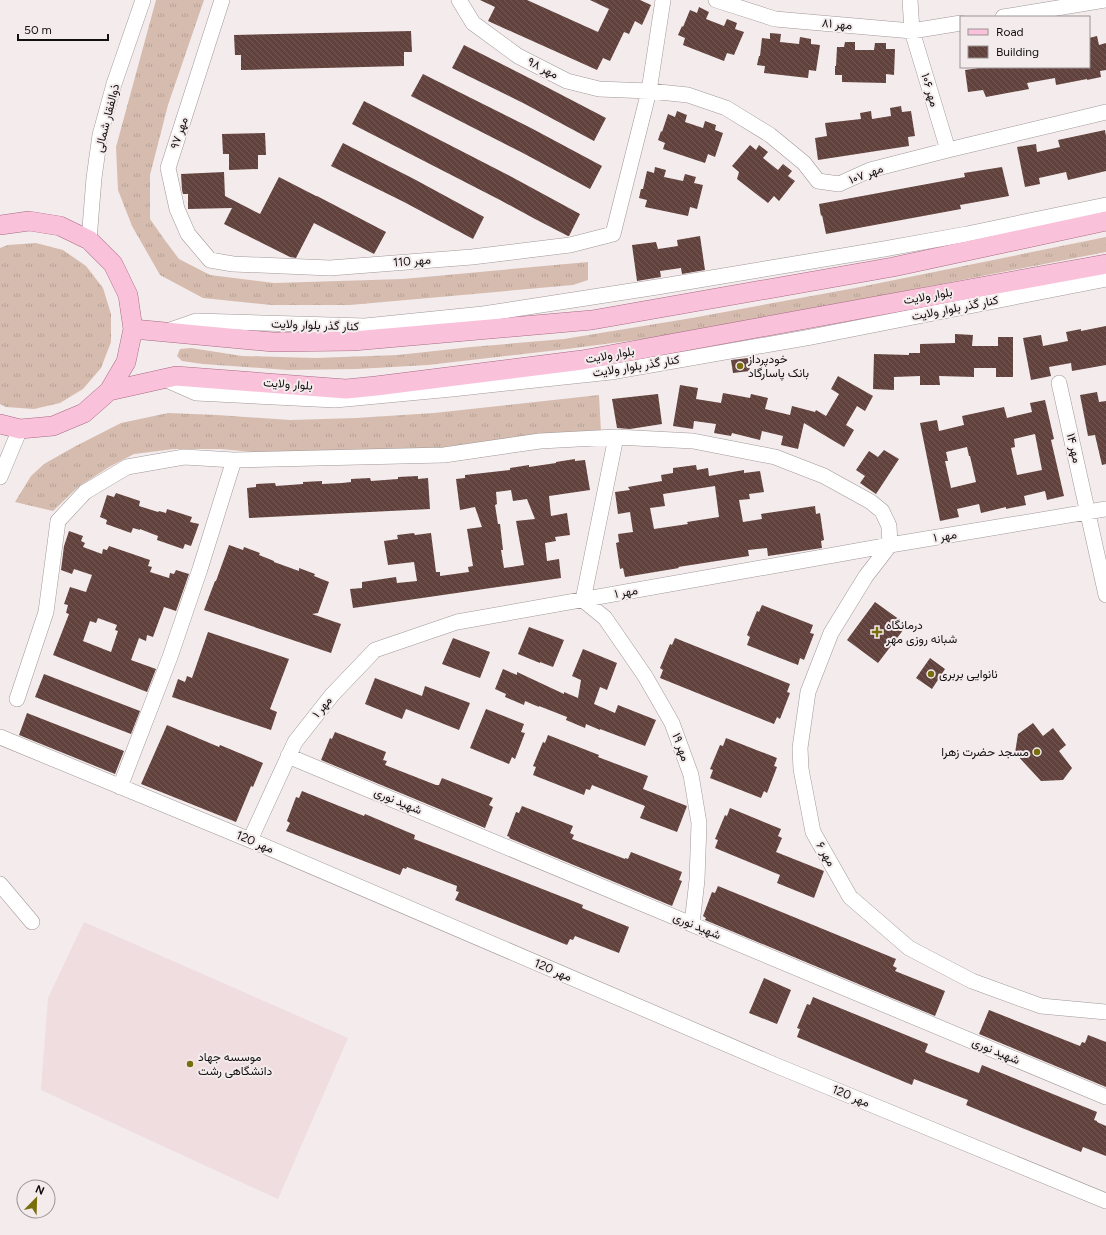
<svg xmlns="http://www.w3.org/2000/svg" width="1106" height="1235" font-family="Figtree,Vazirmatn,sans-serif">
<style>
.built{fill:#efdddf}
.grass{fill:url(#grass-tufts)}
.building{fill:url(#building-back-hatch);fill-rule:evenodd}
.lines{fill:none;stroke-linecap:round;stroke-linejoin:round}
.minor-casing{stroke:#a19899;stroke-width:16}
.major-casing{stroke:#a76a83;stroke-width:20}
.minor{stroke:#fff;stroke-width:15}
.major{stroke:#fac2da;stroke-width:19}
.poi-dot{fill:#786e0c;stroke:#f4ebec;stroke-width:1.5}
.labels{text-anchor:middle;dominant-baseline:central;stroke-width:4;stroke-linejoin:round;paint-order:stroke}
.street-label{font-size:12px;fill:#131011;stroke:#f4ebec}
.poi-label{font-size:12px;fill:#131011;stroke:#f4ebec;text-anchor:start}
</style>
<defs>
<pattern id="grass-tufts" width="24" height="20" patternUnits="userSpaceOnUse"><rect width="24" height="20" fill="#d5bcaf"/><path d="M3 7l-1-3M5 7V3M7 7l1-3M15 17l-1-3M17 17v-4M19 17l1-3" fill="none" stroke="#b6a196"/></pattern>
<pattern id="building-back-hatch" width="6" height="6" patternUnits="userSpaceOnUse"><rect width="6" height="6" fill="#61423d"/><path d="M-1 5l2 2M0 0l6 6M5-1l2 2" fill="none" stroke="#725956"/></pattern>
</defs>
<rect width="100%" height="100%" fill="#f4ebec"/>
<path class="built" d="M84,922L348,1038L278,1199L41,1090L48,998Z"/>
<path class="grass" d="M156,0H204L168,105L150,175V219L164,239L179,259L210,275L274,283L403,279L588,262V280L573,285L350,305H272L203,298L160,275L132,226L118,190L116,147Z
M1106,237V252L802,311L658,337L567,349L428,365L357,369L288,370L203,364L182,361L177,356L180,349L191,348L242,356L315,358L398,355L471,347L564,339L692,318L855,288Z
M36,243L63,250L86,266L103,288L111,314V342L101,368L83,389L60,403L34,409L6,407L0,404V248L8,245Z
M599,395L601,432L482,442L425,450L275,454L220,449H174L134,454L109,467L78,487L53,511L15,502L31,476L44,464L74,447L121,423L168,413L217,415L290,420L356,418L434,413Z"/>
<path class="building" d="M480,0H527L598,32L609,9L590,0H640L651,5L642,25L635,21L629,34L624,32L610,61L603,58L597,70L488,21L495,7Z
M699,7L709,12L706,19L724,26L727,19L737,23L735,29L744,32L734,55L727,53L724,61L683,45L685,38L678,35L682,26L683,27L690,10L697,13Z
M411,31L412,52H404V66L241,70V55H235L234,35Z
M770,33L781,34L780,42L799,44L800,37L811,39V44L820,45L816,71L809,70L808,78L764,73L765,66L757,65L759,56H760L762,38L770,39Z
M1097,36L1099,45L1106,43V70L1100,71L1101,77L1087,80V79L1056,85L1055,78L1027,83L1029,89L986,97L983,90L968,92L965,70L979,68L978,67H1089V38Z
M845,42H855V50H874L875,43H886V49H895L894,75L886,74V83L842,82V75H835V66H836L837,47H844Z
M464,45L535,81L606,118L594,141L525,104L452,68Z
M423,74L531,128L602,166L590,189L521,152L411,96Z
M364,101L510,176L580,214L569,236H568L535,219L500,200L352,124Z
M901,106L902,112L911,111L915,136L908,137L909,146L818,160L815,138L827,136L825,123L861,119L860,113L871,111L872,119L891,116L890,108Z
M677,111L687,115L685,122L703,128L705,121L716,125L715,130L723,133L715,157L708,154L705,163L663,149L665,143L658,140L661,131L662,132L668,114L675,117Z
M1105,130L1106,136V171L1068,180L1066,172L1039,178L1040,184L1025,187L1017,147L1036,144L1037,152L1060,147L1058,140Z
M265,133L266,155H258V169L229,170V154H223L222,134Z
M343,143L414,179L484,217L473,239L404,202L331,166Z
M750,145L756,150L759,145L768,152L763,158L778,170L783,164L792,171L788,176L795,181L779,201L774,196L768,203L737,179L739,172L732,166Z
M655,167L666,170L664,177L683,181L685,174L696,177L694,183L703,185L697,209L690,207L688,216L645,207L647,200L639,198L641,189H643L647,171L654,173Z
M1002,167L1009,196L960,205L961,209L826,234L822,215L821,216L819,204L965,177L964,173Z
M224,172L225,196L260,214L279,177L316,196H317L386,232L374,254L314,223L296,258L290,257L224,224L232,208L188,209V194H183L182,190L181,174Z
M700,236L705,270L682,274L681,268L660,271L661,277L637,281L632,245L656,242L658,249L678,246L677,240Z
M1106,326V365L1072,371L1071,363L1049,367L1051,376L1031,380L1023,338L1041,335L1043,346L1068,341L1066,332L1081,329V331Z
M955,334L973,335L972,346H998V337H1013V377H996V368H974V377L939,376L940,385H920V376L894,377V390L873,389L874,354L909,355V353H920V344L955,343Z
M748,358L750,371L733,373L731,360Z
M838,376L873,396L865,411L857,406L846,425L854,430L844,447L804,423L798,449L781,445L783,436L762,431L760,440L732,433L731,436L714,433L716,424L694,421L693,429L673,426L680,385L698,388L696,399L721,403L723,393L750,398L751,394L768,398L765,409L790,415L792,406L815,412L816,410L826,416L839,394L831,389Z
M1097,392L1099,402L1106,401V464L1102,465L1095,435L1088,436L1080,395Z
M658,394L662,424L630,429L617,428L612,399Z
M1045,400L1054,439L1051,440L1064,496L1047,500L1045,491L1024,496L1026,505L1006,509V507L981,513L979,504L957,509L959,517L940,521L920,423L937,420L939,431L964,425L962,416L1004,407L1007,418L1032,412L1030,403ZM1035,434L1042,470L1017,475L1011,448L1015,447L1014,439ZM967,447L969,456H970L976,482L951,488L945,461H948L946,452Z
M884,450L899,459L876,494L860,483L865,476L856,470L869,451L878,457Z
M575,459V461L585,460L590,490L549,496L551,516L567,513L570,535L555,537L556,541L545,543L547,561L559,559L561,578L353,608L350,589L362,588V582L396,577L397,583L417,581L414,562L388,565L384,541L398,539L397,535L414,533L415,535L431,533L436,572H440V576L469,572L468,567L473,566L467,529L482,527L475,507L460,510L456,479L465,478V475L510,470V468L529,465V467L556,463V462ZM511,490L513,501L527,499L535,519L516,521L524,565L504,568L501,550H503L500,524H498L495,505L497,504L496,492Z
M696,465L697,470L708,468L709,476L744,470V473L760,471L764,492L749,494L750,499L739,500L743,522L762,519L761,514L815,506L816,514L820,513L824,540L821,541L822,548L768,556L767,548L748,550L749,556L678,567L679,568L625,577L623,568L620,569L616,543L619,542L618,534L633,532L630,512L618,514L615,492L630,490L628,487L662,481L661,475L673,473V468ZM715,486L719,517L687,522L688,524L654,529L650,508L665,506L663,494Z
M418,476V479L428,478L430,509L249,518L247,488L256,487V484L275,483L276,486L303,484V482L322,481V484L342,483L351,482V479L370,478L371,481L398,479V477Z
M116,493L140,501L139,506L158,512L159,511L166,513L167,509L192,517L190,522L199,524L191,546L185,544L183,549L157,540L158,536L140,529V530L133,528L131,533L106,524L107,520L100,517L107,495L114,497Z
M69,531L83,536L81,541L85,543L83,547L102,554L103,549L107,550L109,546L150,560L148,566L152,567L150,572L169,578L170,573L174,574L176,570L189,574L176,611L164,607L153,637L147,635L146,641L139,638L131,660L156,669L147,692L53,655L69,614L66,613L68,605L64,604L70,587L86,592L92,575L74,569L72,574L61,570L64,546ZM98,618L117,625L115,630L118,631L111,652L83,641L90,621L96,623Z
M229,545L243,550L244,547L260,553L259,555L274,561V562L299,571V568L315,574L314,576L329,582L318,613L312,614L341,624L331,653L204,610L215,581H216Z
M875,602L907,625L878,663L847,640Z
M762,605L813,625L810,633L814,634L804,660L800,658L798,665L747,645L750,637L747,635L757,611L759,612Z
M529,627L564,640L553,667L540,662V663L518,654Z
M208,632L289,659L270,709L277,712L271,730L172,697L178,679L185,682L187,676L192,678Z
M453,638L490,652L480,678L442,664Z
M675,638L790,684L787,692L790,693L780,719L777,717L774,724L660,678L663,670L660,668L670,644L672,645Z
M583,649L617,663L607,690L600,687L594,704L615,713L618,705L656,720L645,746L600,729V730L586,724L585,728L566,720L567,717L539,706V707L525,701L524,705L505,697L506,694L495,689L503,669L517,675V672L564,694V692L578,698L581,680L572,676Z
M930,658L945,669L932,689L916,678Z
M44,674L140,711L131,734L35,697Z
M375,678L422,696L425,686L470,703L459,730L406,709L402,719L365,704Z
M486,709L524,724L521,732L525,733L515,759L512,757L509,764L470,748Z
M27,713L124,751L115,774L19,735Z
M1033,723L1043,736L1053,728L1066,745L1059,751L1072,768L1063,780L1041,781L1015,753L1018,734Z
M167,725L219,747L220,745L263,763L253,787L251,786L236,822L141,784Z
M335,732L386,752L383,760L387,761L385,765L436,785H439L442,778L493,798L489,805L493,807L485,828L321,760L330,738L332,739Z
M548,735L599,755L598,757L648,776L643,789L687,806L677,832L640,818L645,806L592,785L590,790L586,789L584,795L533,775L536,767L533,766L543,742L545,743Z
M726,738L777,758L774,766L777,767L767,793L764,791L761,798L710,778L713,770L710,769L720,745L723,746Z
M302,791L364,816L365,814L415,835L414,839L522,881L583,905L582,908L629,927L619,953L575,936L573,940L570,939L567,945L455,900L459,892L456,891L457,886L407,867L406,869L403,868L400,875L286,831L290,823L287,821L296,797L299,798Z
M522,806L573,826L570,833L574,835L572,839L625,859V858L628,859L631,852L682,872L679,880L682,881L672,906L509,838L510,837L507,836L516,812L519,813Z
M730,808L781,829L778,836L782,838L776,852L824,871L814,898L777,883L780,875L715,848L718,840L715,839L725,815L727,816Z
M718,886L896,959L893,966L897,968L895,971L945,991L935,1016L705,920L706,918L703,916L712,892L715,893Z
M764,978L791,990L777,1024L749,1013Z
M813,997L928,1044L925,1052L934,1056L976,1072L979,1073L982,1065L1097,1112L1094,1120L1097,1121V1122L1106,1126V1156L1083,1147L1081,1152L966,1105L968,1100L914,1079L912,1085L797,1037L800,1029L797,1028L807,1004L810,1005Z
M989,1010L1080,1046L1082,1042L1085,1043L1088,1035L1106,1042V1087L979,1034Z"/>
<g class="lines">
<g class="minor-casing">
<path id="minor" d="M222,0L168,168L177,209L188,234L210,260L233,264L330,268L472,257L570,245L613,234L649,91L663,0
M459,0L473,23L518,56L567,81L599,89L649,91L688,95L726,108L770,135L804,163L818,181L839,184L870,170L948,150L1106,112
M716,0L775,19L912,31L961,23
M910,0L912,31L948,150
M1003,17L1106,0
M89,240L94,178L100,135L114,84L143,0
M167,331L196,321L365,326L483,314L657,287L884,249L967,234L1106,205
M164,379L196,393L335,400L452,389L611,372L811,337L1106,279
M1059,383L1106,595
M616,437L583,600L605,618L645,676L672,723L691,775L699,823L697,880L692,924
M0,477L20,429
M17,699L46,612L58,521L85,492L127,467L184,457L234,460L444,455L540,441L616,437L693,441L775,457L824,476L871,502L882,511L889,526L890,545L866,576L831,633L808,692L800,748L801,769L813,832L850,897L909,948L972,981L1041,1006L1106,1012
M0,737L250,840L775,1065L1106,1201
M288,756L1106,1097
M120,787L170,657L200,569L234,460
M250,840L295,742L332,695L375,650L457,622L890,545L1106,509
M0,884L32,922"/>
</g>
<g class="major-casing">
<path id="major" d="M0,225L29,221L60,226L89,240L113,264L128,295L133,329L126,362L109,391L84,413L53,426L20,429L0,424
M133,329L273,342L353,341L592,320L893,267L1106,221
M109,391L176,376L346,389L376,386L582,360L1106,264"/>
</g>
<use href="#minor" class="minor"/>
<use href="#major" class="major"/>
</g>
<g class="poi-dot">
<circle cx="740" cy="366" r="4"/>
<path d="M875 626h4v4h4v4h-4v4h-4v-4h-4v-4h4z"/>
<circle cx="931" cy="674" r="4"/>
<circle cx="1037" cy="752" r="4"/>
<circle cx="190" cy="1064" r="4"/>
</g>
<g class="labels">
<g class="street-label">
<text transform="translate(837 24) rotate(5)">مهر ۸۱</text>
<text transform="translate(543 68) rotate(27)">مهر ۹۸</text>
<text transform="translate(930 90) rotate(73)">مهر ۱۰۶</text>
<text transform="translate(107 118) rotate(-76)">ذوالفقار شمالی</text>
<text transform="translate(179 133) rotate(-72)">مهر ۹۷</text>
<text transform="translate(866 174) rotate(-21)">مهر ۱۰۷</text>
<text transform="translate(412 261) rotate(-5)">مهر 110</text>
<text transform="translate(928 296) rotate(-10)">بلوار ولایت</text>
<text transform="translate(955 308) rotate(-11)">کنار گذر بلوار ولایت</text>
<text transform="translate(315 325) rotate(2)">کنار گذر بلوار ولایت</text>
<text transform="translate(610 355) rotate(-10)">بلوار ولایت</text>
<text transform="translate(636 366) rotate(-9)">کنار گذر بلوار ولایت</text>
<text transform="translate(288 384) rotate(4)">بلوار ولایت</text>
<text transform="translate(1074 448) rotate(77)">مهر ۱۴</text>
<text transform="translate(945 536) rotate(-9)">مهر ۱</text>
<text transform="translate(626 592) rotate(-10)">مهر ۱</text>
<text transform="translate(322 707) rotate(-51)">مهر ۱</text>
<text transform="translate(681 747) rotate(70)">مهر ۱۹</text>
<text transform="translate(398 801) rotate(23)">شهید نوری</text>
<text transform="translate(255 842) rotate(23)">مهر 120</text>
<text transform="translate(826 854) rotate(60)">مهر ۶</text>
<text transform="translate(697 926) rotate(23)">شهید نوری</text>
<text transform="translate(553 970) rotate(23)">مهر 120</text>
<text transform="translate(996 1051) rotate(23)">شهید نوری</text>
<text transform="translate(851 1096) rotate(22)">مهر 120</text>
</g>
<g class="poi-label">
<text x="748" y="359">خودپرداز<tspan x="748" dy="14">بانک پاسارگاد</tspan></text>
<text x="886" y="625">درمانگاه<tspan x="886" dy="14">شبانه روزی مهر</tspan></text>
<text x="939" y="674">نانوایی بربری</text>
<text x="1029" y="752" text-anchor="end">مسجد حضرت زهرا</text>
<text x="198" y="1057">موسسه جهاد<tspan x="198" dy="14">دانشگاهی رشت</tspan></text>
</g>
</g>
<rect x="960" y="16" width="130" height="52" fill="#f4ebec" stroke="#9a9394"/>
<rect x="968" y="29" width="20" height="6" fill="#fac2da" stroke="#9a9394"/>
<text x="996" y="36" font-size="12" fill="#131011">Road</text>
<rect x="968" y="46" width="20" height="12" fill="url(#building-back-hatch)" stroke="#9a9394"/>
<text x="996" y="56" font-size="12" fill="#131011">Building</text>
<g transform="translate(36 1199) rotate(23)"><circle r="19" fill="#f4ebec" stroke="#9a9394"/>
<path d="M0-3L7 15L0 10L-7 15Z" fill="#786e0c"/>
<text y="-6" font-size="11" font-weight="bold" text-anchor="middle" fill="#131011">N</text>
</g>
<path d="M18 34v6h90v-6" fill="none" stroke="#131011" stroke-width="2"/>
<text x="24" y="34" font-size="12" fill="#131011" stroke="#f4ebec" stroke-width="3" paint-order="stroke">50 m</text>
</svg>
